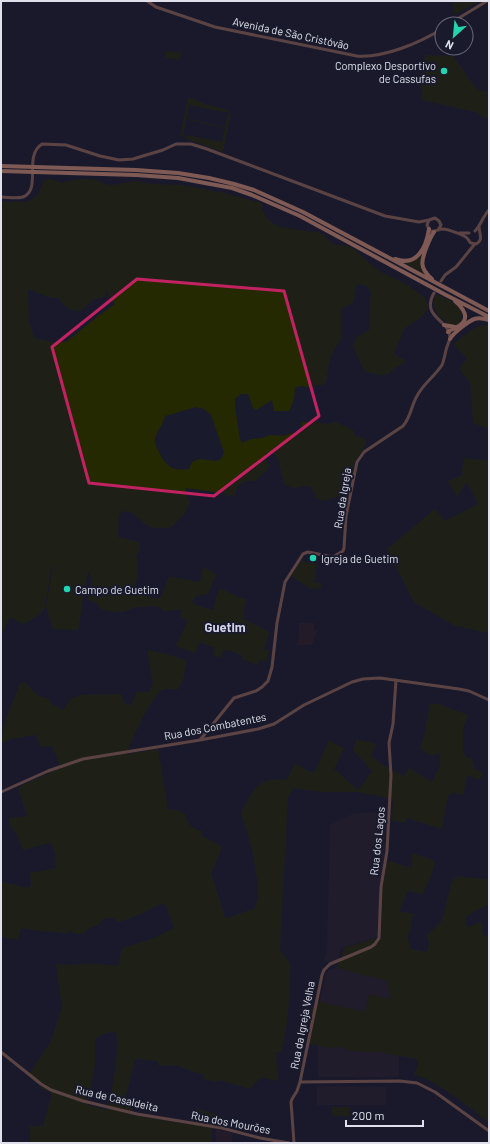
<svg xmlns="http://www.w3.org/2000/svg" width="490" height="1144" font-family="Barlow,sans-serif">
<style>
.industrial{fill:#291f2c}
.education{fill:#2f1d24}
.green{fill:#252902;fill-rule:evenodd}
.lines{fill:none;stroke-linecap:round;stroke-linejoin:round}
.secondary{stroke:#ac7762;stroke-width:3}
.highway{stroke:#fba785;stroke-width:4}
.marked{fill:none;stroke:#c32262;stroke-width:3;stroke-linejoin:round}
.poi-dot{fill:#23d5af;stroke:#191a2b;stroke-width:1.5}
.labels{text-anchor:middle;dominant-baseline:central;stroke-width:4;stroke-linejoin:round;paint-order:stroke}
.street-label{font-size:11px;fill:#dfe0ec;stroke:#191a2b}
.poi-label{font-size:11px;fill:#dfe0ec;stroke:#191a2b;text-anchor:start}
.quarter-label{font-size:13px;font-weight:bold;fill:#cfd2e9;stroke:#191a2b}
</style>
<rect width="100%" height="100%" fill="#191a2b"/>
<path class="industrial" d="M388,812L384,842L386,843L384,862L380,886L377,937L341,948L338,959L330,962L324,961L327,949L330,825L355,813Z
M335,966L425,992L424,1007L369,994L365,1012L320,1002L326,974L329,970L335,968Z
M318,1043L399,1053V1077H318Z
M317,1086L386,1087V1105H317Z"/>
<path class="education" d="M299,623H314V630L317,631L312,645H298Z
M216,1129L233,1133L231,1143H216Z"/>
<path class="green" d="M452,1H479L454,15Z
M166,51L182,53L179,60L165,58Z
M425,55L453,56L475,87L481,91L489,92V118H485L476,112L421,100Z
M188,97L205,104L231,111L223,112L189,105L183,137H180Z
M231,113L223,152L187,139L185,137V135L222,142L225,128L188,120L189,119L225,127L228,114Z
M51,179L61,183L71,180L87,179L97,180L105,184L112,185L136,181L152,184L182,185L224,193L262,203V210L267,218L272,223L280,227L306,231L317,232L324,235L330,242L336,245L348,246L354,249L368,262L380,272L392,277L409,286L424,297L427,302L428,309L421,317L404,329L394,354L406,361L403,364L392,370L389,374C382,377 372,373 364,371L353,346L357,337L369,330L371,292L367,286L357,284L353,302L341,310V340C329,354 329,364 326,383L322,385H316L310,388L304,386L295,387C295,396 293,404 289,411H274L272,400L256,410L253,408L248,394H241L235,399V407L240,439L242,443L251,439L263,438L270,435L284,436L292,433H302L301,422H320L322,424L333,423L334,421L353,430L354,435L365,439L366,444L354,463L353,474L350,483L344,486L340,496L322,501L317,498L310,486C298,485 296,492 284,484L278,459L275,454L266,453L265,459L269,465L267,470L255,481H245L237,487L236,494L233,497L221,493L186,488L185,493L190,501L185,513L174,524L173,527C167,527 160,529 154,528C150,527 144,524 141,520C135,515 127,507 119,514L118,537L139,542C141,547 140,551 136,556C140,567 138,577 134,588H146L150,590V598H161L168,579L172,577L200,582L203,567L216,574L208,594L195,596L192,602L196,605L213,610L216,598L220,588L238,597L246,599L243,612H245L243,619L258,626L269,632L264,649L269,651L267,661H263L259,659L257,665L242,659L243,656L231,651L223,650L221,658L213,655L215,648L199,642L195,653L176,646L188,620L181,618V609L167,611H163L160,607L149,606L147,607H136L123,612H111L101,609L96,603L88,599C90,590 94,579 88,571L78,630L53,629L46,607L53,566L51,568L45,608L40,614L28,622L22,624L10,617L1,635V202H27L38,195L44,180ZM28,289L49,297L59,298C64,307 69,311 80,311L94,299L105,297L106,291L115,304L97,317L66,342H52L34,338L29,321ZM196,407L204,409L211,415L224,452L222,458L217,461L199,459L192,462L189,469C171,472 165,465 158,450C156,446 154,443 155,438C157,430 163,426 165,416Z
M423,251L421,263L424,274L403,262H407Z
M436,294C448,300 470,307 459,323L454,325L449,324L437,315L433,303Z
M487,325L489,326V429L473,423L470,382L459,369L467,358L453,344L476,327Z
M464,458L489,461V633L455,626L414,602L387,549L435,509L445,521L478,504L467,482L458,495H456L448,481L463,475L462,472Z
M301,561L317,564L314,582L321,583V588L311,589L291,576Z
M147,650L167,654L187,661L183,680L178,689C173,690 166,688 162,690C152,695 130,742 127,754L158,749L168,810L175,809L185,814L186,820L193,828H196L197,831L201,830L202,836L219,845L221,846V850L211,874L221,904L224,916L227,918C236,916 244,911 254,909L258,898V886L252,849L241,812C254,790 258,776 287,780L295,763L310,772L314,773L329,741L344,748L334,769L358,790L372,771L353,750L357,739L376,744L371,756L381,764L404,776L409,768L432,782L440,766V754L435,753L434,756L423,752V750L420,749L423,741L430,704H439L468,715L463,728V751L467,758H471L474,764V768L483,773L479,780L469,776H467L463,795L452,793L448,796L442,829L407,818L405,823L392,820L393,799L358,792H321L294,788L288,797L280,951L290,963C290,993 289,1023 281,1052H276L278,1080L277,1081L261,1077L250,1089L237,1085L218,1080L216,1082L203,1079L204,1075L202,1074L182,1068C175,1063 166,1067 158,1065V1061L135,1059L125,1099L132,1103V1115L194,1125L197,1109L217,1114L224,1118V1122L220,1127L211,1129V1131L212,1143H30V1126H43L52,1093L40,1088L41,1083L29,1074L51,1041L62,1007L56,964C66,965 75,965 85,964C96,963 108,966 119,965L121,950L124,947L150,940L174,928L166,905L160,904C146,911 132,920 116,922L114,918C106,917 102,918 98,926C92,926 88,928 85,933L77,934L69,931L66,934L57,932L38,931L21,928L18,940L1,937V882L29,888L31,884L30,873L56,868L55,852L50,843L23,850L16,833L10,826L9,818L27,816L18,787L61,768L52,746L40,747L36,735L15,738L1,743L5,722L20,683L25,682L32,690L39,696L48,698L52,704L63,710L72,698L81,695L121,694L125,704L131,705L137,692H149L153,684ZM115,1032C122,1041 111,1097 107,1110L87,1105L95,1066V1040C100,1033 107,1033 115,1032Z
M412,853L435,861L430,879L422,894L408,891L399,911L413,914L410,932L407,937L411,949L426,952C429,947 430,941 426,936L440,923L443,917L452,881L458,876L489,880V904L468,915L466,918L465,924L469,927L481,921L483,936L489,935V1123C473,1109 457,1098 439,1086C430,1081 423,1076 414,1075C416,1070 420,1064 417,1059L378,1052H363L347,1050L342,1047L329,1048L307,1043L312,1009L317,1001L365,1012L369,994L390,999L387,981L337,968V966L342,957L343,948L376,938L381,939L382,918L381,901L386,864L389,861L412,868Z
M332,1107H349V1116H332Z"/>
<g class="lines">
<path class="secondary" d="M147,1L156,7L215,27L357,56C384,58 419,43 442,29
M449,24L487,1
M1,197C8,197 16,199 23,197C42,190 23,156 42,144L66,145L100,156L119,160L133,159L163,150L176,144H191L207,149L385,216L419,222L429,220
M438,230L441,225L439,221L435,218L429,220L427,225L430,231C436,232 438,229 443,229C447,229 464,235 467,238C469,240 469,242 471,243L476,244C484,240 479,234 479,226
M475,231C481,225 483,216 489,210
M459,233H469
M441,281L445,275L456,267L474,245
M200,740L234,698L256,691L262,687L268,681L272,667L277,623L285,582L303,554L308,552L333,557L343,551L344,548L346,516L357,462L364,452L403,426C411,417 411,406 417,396C423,384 435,376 442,365C444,360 445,355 446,350C447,346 449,342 450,338C451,320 420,318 434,293
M1,792L48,771L83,759L200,740L258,729L274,724L304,705L352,682L363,679L380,678L459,689L469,691L489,700
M1,1052L41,1084L51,1090L83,1101L137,1114L222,1128L260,1138L289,1143
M300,1082L400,1081L417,1083L435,1092L489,1131
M294,1143L291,1102L292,1099L297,1091L300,1082L322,975L324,970L330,964L371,947L375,944L379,938L381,887L387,851L391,775L389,743L393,724L396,680"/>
<path class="highway" d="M1,166L136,170L178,173L209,178L234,184L254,190L303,212L489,311
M1,171L136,175L178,178L232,188L252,195L300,216L446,295L489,317
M395,259C417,267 426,248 429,229
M432,279C419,268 421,261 427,246C429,241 431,236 434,232
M444,325L455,327
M448,332C451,329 456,328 459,326C471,318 463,308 455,301
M450,339C453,334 457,331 462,327C472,319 476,316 489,320"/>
</g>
<path d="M0 0H490V1144H0ZM137,279L284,291L319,416L214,496L89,483L52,347Z" fill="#191a2b" fill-opacity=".55" fill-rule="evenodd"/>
<path class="marked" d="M137,279L284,291L319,416L214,496L89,483L52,347Z"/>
<g class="poi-dot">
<circle cx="444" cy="71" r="4"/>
<circle cx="313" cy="558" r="4"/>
<circle cx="67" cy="589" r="4"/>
</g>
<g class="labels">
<g class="street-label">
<text transform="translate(291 33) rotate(12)">Avenida de São Cristóvão</text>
<text transform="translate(342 498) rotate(-81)">Rua da Igreja</text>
<text transform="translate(215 726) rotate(-11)">Rua dos Combatentes</text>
<text transform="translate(377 841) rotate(-84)">Rua dos Lagos</text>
<text transform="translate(302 1025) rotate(-79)">Rua da Igreja Velha</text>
<text transform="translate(117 1098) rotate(13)">Rua de Casaldeita</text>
<text transform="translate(231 1122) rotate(11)">Rua dos Mourões</text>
</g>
<g class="poi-label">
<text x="436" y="65" text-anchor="end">Complexo Desportivo<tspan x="436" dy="13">de Cassufas</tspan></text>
<text x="321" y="558">Igreja de Guetim</text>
<text x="75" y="589">Campo de Guetim</text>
</g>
<g class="quarter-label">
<text x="225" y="627">Guetim</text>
</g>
</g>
<rect width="490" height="1144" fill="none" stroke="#dfe0ec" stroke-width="4"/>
<g transform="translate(454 36) rotate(207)"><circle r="19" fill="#191a2b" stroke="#686978"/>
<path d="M0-3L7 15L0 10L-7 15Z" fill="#23d5af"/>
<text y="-6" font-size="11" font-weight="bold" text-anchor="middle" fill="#dfe0ec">N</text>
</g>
<path d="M346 1120v6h77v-6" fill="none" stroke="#dfe0ec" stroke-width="2"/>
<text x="352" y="1120" font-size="12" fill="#dfe0ec" stroke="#191a2b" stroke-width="3" paint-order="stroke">200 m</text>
</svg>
